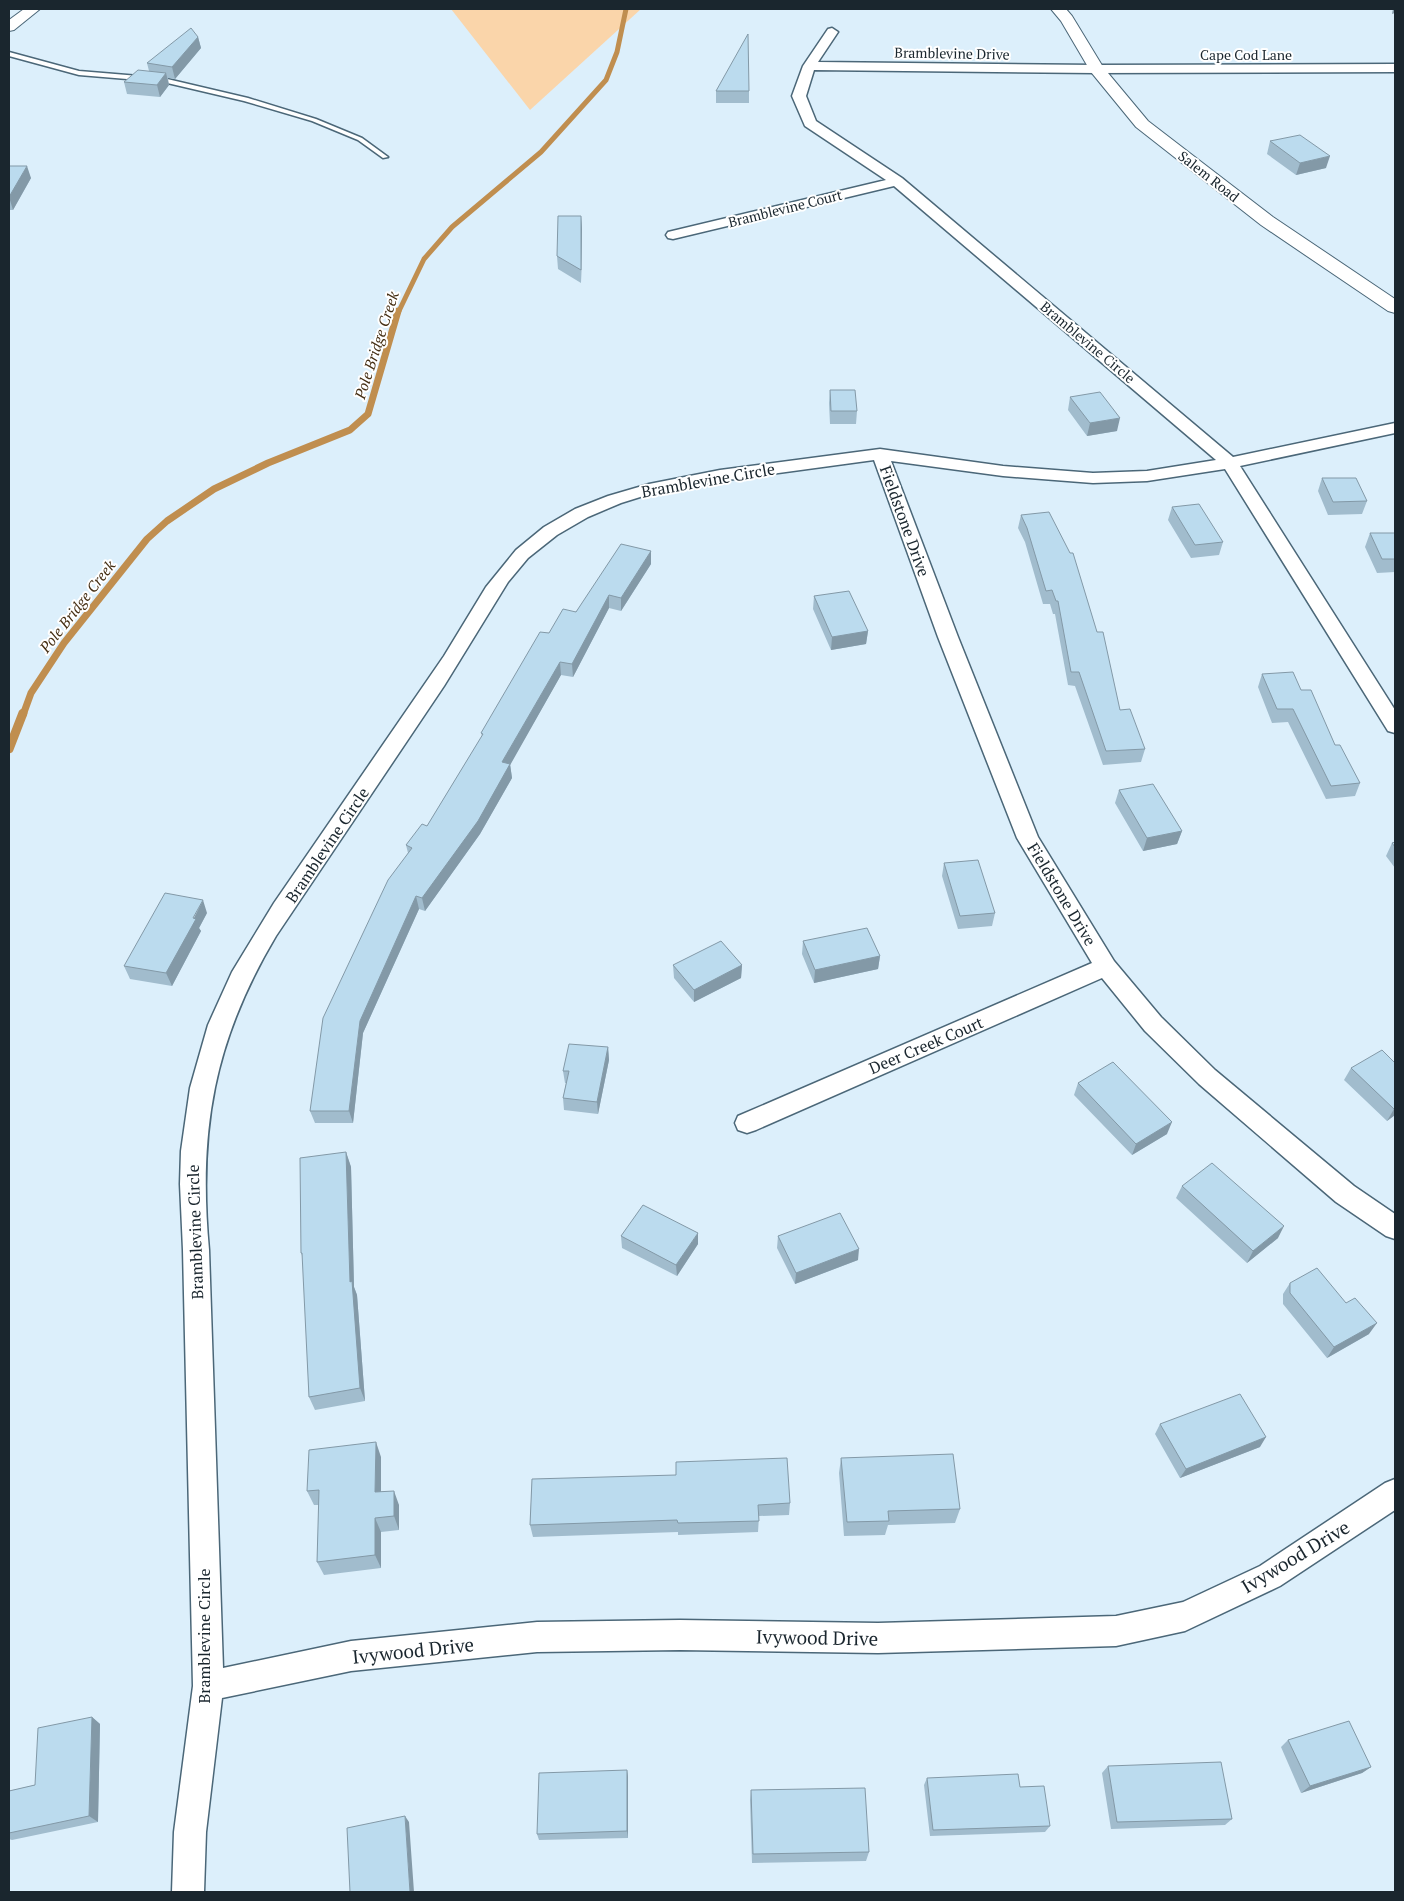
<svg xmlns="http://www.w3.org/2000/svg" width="1404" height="1901" font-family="'PT Serif',serif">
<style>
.green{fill:#fad5aa}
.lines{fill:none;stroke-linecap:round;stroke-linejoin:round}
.stream-far2{stroke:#c08e4f;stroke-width:5}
.stream-far1{stroke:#c08e4f;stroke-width:7}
.stream{stroke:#c08e4f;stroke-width:9}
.service-casing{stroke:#4b6778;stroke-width:3}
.minor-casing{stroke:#4b6778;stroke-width:3}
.tertiary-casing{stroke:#4b6778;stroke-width:2}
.secondary-casing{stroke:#4b6778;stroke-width:2}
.service{fill:#fff;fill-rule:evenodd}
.minor{fill:#fff;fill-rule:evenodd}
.tertiary{fill:#fff;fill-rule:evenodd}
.secondary{fill:#fff;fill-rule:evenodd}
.wall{fill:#a1bccd}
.shaded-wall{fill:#8399a7}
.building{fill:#bbdbee;stroke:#8399a7}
.labels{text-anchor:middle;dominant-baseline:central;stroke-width:4;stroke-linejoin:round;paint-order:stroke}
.far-street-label{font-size:14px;fill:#1a262e;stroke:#fff}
.far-water-label{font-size:15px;font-style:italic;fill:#452f14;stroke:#fff}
.street-label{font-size:16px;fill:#1a262e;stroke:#fff}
.near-street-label{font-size:19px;fill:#1a262e;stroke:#fff}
</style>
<rect width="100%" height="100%" fill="#dceffb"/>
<path class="green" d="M451,9H641L530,110Z"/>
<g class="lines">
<path class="stream-far2" d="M398,313L424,259L452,227L541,152L606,80L617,52L626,9"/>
<path class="stream-far1" d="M23,715L31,693L64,643L147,539L167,521L214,489L268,463L350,430L368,414L398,311"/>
<path class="stream" d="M9,749L23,713"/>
<g class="service-casing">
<path id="service" d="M9,52L79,71L163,78L248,98L316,119L362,138L388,157L383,158L358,140L312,121L244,101L163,82L79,75L9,56Z"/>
</g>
<g class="minor-casing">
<path id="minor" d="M832,28L838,32L818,62L1096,65L1395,64V72L1096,73L814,70L806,96L816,121L902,178L1233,457L1395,423V433L1240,466L1395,710V733L1388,731L1225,469L1147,481L1093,483L1003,476L891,461L958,637L1038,837L1114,961L1161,1017L1215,1070L1354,1186L1395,1214V1239L1386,1236L1336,1202L1199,1084L1145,1031L1102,978L756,1130L747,1133L738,1130L735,1123L738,1116L1092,963L1017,838L938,637L874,460L720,481L653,493L621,503L588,517L557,535L528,558L508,582L444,686L276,936C214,1040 198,1130 209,1250L223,1668L351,1641L537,1622L680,1620L878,1623L1116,1616L1183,1602L1260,1566L1385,1483L1395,1479V1510L1280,1586L1185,1631L1116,1646L878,1653L680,1650L537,1652L351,1671L222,1698L206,1832L204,1892H172L174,1832L193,1686L183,1250L180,1184L181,1151L190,1088L208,1025L232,972L274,903L444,656L486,587L516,550L544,527L575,509L608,496L649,484L720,470L880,449L1003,466L1093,473L1147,471L1216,460L894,186L673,239L668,238L666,235L668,232L886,180L805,126L792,96L803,66L828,29Z"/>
</g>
<g class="tertiary-casing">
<path id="tertiary" d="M1051,9H1066L1072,16L1103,67L1148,121L1273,217L1395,299V313L1388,311L1261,225L1136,127L1091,72L1061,21Z"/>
</g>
<g class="secondary-casing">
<path id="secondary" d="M24,9H40L14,30L9,31V20Z"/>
</g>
<use href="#service" class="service"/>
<use href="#minor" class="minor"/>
<use href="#tertiary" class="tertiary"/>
<use href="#secondary" class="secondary"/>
</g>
<path class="wall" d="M198,37L201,48L175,79L168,78L169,85L160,97L127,94L124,82L149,71L147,63Z
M716,91H749V103H716Z
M1270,141L1326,168L1296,175L1267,154Z
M9,166L31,178L13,210H9Z
M581,216L582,229L581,283L558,269L557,256Z
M830,390L857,411L856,424H830L829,403Z
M1070,397L1117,431L1087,436L1068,410Z
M1322,478L1367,501L1362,514L1328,515L1318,491Z
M1172,507L1223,542L1219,555L1191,558L1168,520Z
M1021,515L1120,710L1145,749L1141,762L1103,765L1075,686L1068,685L1055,614H1053L1050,604H1043L1025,542L1018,528Z
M1370,533H1395V572L1377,573L1365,547Z
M651,551V564L621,611L609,608L573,677L561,675L510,764L512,778L480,834L425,911L419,909L363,1033L353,1123H315L310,1111L408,853L406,845L427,826L482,736L481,733L549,633Z
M814,596L868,631L866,644L831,650L813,609Z
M1262,674L1301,690L1335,745L1360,783L1355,796L1326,799L1288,722L1272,723L1258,687Z
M1119,790L1182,831L1177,844L1143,851L1115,803Z
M1395,842V868L1386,856L1392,843Z
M944,863L995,913L992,926L958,929L942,876Z
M207,913L199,928L201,931L172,986L130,979L124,966Z
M803,941L880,956L878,969L814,983L802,954Z
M673,965H742L741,978L694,1002L674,978Z
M608,1047L609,1060L598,1114L564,1110L563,1098L566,1083H565L563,1071Z
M1395,1063V1115L1387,1121L1344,1080L1351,1068Z
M1078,1083L1167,1134L1132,1155L1074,1095Z
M346,1152L351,1167L354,1287L357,1295L365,1401L315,1410L309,1397L303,1258L301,1253Z
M1182,1186L1278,1238L1247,1263L1176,1198Z
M621,1236L698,1244L677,1276L622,1248Z
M778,1236L858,1260L795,1284L777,1248Z
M1290,1283L1369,1334L1327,1358L1283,1304V1294Z
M1160,1424L1260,1447L1180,1478L1155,1434Z
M381,1457V1492L399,1505V1530L381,1532V1568L324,1575L317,1562L319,1505H314L307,1491Z
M841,1458L960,1509L955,1523L888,1525L885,1535L844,1536L839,1473Z
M532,1479L790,1503L789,1515L759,1516L758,1532L678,1535V1532L533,1537L530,1525Z
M92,1717L100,1724L98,1822L12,1840L9,1839V1791L35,1785Z
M1288,1740L1371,1767L1362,1773L1301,1793L1281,1747Z
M1108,1766L1232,1819L1225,1825L1111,1829L1102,1773Z
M627,1770L628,1777V1838L539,1840L537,1834Z
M927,1778L1020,1787L1050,1826L1045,1832L930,1836L924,1785Z
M751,1790L869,1852L866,1861L752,1863L750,1800Z"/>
<path class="shaded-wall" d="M1393,9H1395V13L1392,14Z
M198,37L201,48L175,79L172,67Z
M166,73L169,85L160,97L157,85Z
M1330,156L1326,168L1296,175L1300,163Z
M27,166L31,178L13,210L9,197Z
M581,216L582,229L581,283Z
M1120,418L1117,431L1087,436L1090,423Z
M651,551V564L621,611V598Z
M609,595V608L573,677L572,664Z
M868,631L866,644L831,650L832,637Z
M560,662L561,675L504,776L502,762Z
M510,764L512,778L480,834L425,911L422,898Z
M1182,831L1177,844L1143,851L1147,838Z
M416,896L419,909L363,1033L353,1123L349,1111L360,1021Z
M203,900L207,913L199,928L201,931L172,986L166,973Z
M880,956L878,969L814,983L815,970Z
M742,965L741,978L694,1002V990Z
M608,1047L609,1060L598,1114L597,1102Z
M1395,1108V1115L1387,1121L1394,1109Z
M1172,1122L1167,1134L1132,1155L1136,1144Z
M346,1152L351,1167L354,1287L357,1295L365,1401L360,1388L350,1282Z
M1284,1226L1278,1238L1247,1263L1253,1251Z
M698,1233V1244L677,1276L676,1265Z
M859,1249L858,1260L795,1284L796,1273Z
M1377,1323L1369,1334L1327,1358L1334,1347Z
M1266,1437L1260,1447L1180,1478L1186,1469Z
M376,1442L381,1457V1506L375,1492Z
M394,1491L399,1505V1530L394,1516Z
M375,1518L381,1532V1568L375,1555Z
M92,1717L100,1724L98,1822L89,1816Z
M1371,1767L1362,1773L1301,1793L1310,1786Z
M627,1770L628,1777V1838L627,1831Z
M405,1816L409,1822L414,1892H410Z"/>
<path class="building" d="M191,28L198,37L172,67L147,63Z
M748,34L749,91H716Z
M138,70L166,73L157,85L124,82Z
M1300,135L1330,156L1300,163L1270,141Z
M9,166H27L9,197Z
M558,216H581V270L557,256Z
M830,390H855L857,411H831Z
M1100,392L1120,418L1090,423L1070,397Z
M1322,478H1356L1367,501L1333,502Z
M1199,504L1223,542L1195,545L1172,507Z
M1049,512L1070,553H1073L1097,632H1103L1120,710L1130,709L1145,749L1106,751L1079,672H1071L1058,601H1056L1052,590L1046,591L1027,528L1021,515Z
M1370,533H1395V559H1382Z
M621,544L651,551L621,598L609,595L572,664L560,662L502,762L510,764L478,821L422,898L416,896L360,1021L349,1111H310L323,1018L388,880L412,848L406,845L422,824L427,826L483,734L481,733L540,632L549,633L563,609L576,612Z
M849,591L868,631L832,637L814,596Z
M1293,672L1301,690H1311L1335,745H1340L1360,783L1331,786L1293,709H1277L1262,674Z
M1153,784L1182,831L1147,838L1119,790Z
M1395,842V847L1392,843Z
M978,860L995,913L960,916L944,863Z
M165,893L203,900L193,918L196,919L166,973L124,966Z
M867,928L880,956L815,970L803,941Z
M721,941L742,965L694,990L673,965Z
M569,1044L608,1047L597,1102L563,1098L569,1071H563Z
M1382,1050L1395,1063V1108L1394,1109L1351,1068Z
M1113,1062L1172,1122L1136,1144L1078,1083Z
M346,1152L350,1282L352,1281L360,1388L309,1397L302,1253H301L300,1158Z
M1212,1163L1284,1226L1253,1251L1182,1186Z
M643,1205L698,1233L676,1265L621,1236Z
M840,1213L859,1249L796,1273L778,1236Z
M1317,1268L1346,1303L1355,1298L1377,1323L1334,1347L1290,1293V1283Z
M1240,1394L1266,1437L1186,1469L1160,1424Z
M376,1442L375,1492L394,1491V1516L375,1518V1555L317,1562L319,1490L307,1491L309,1450Z
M953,1454L960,1509L888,1511L889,1521L847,1522L841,1458Z
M787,1458L790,1503L758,1505L759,1521L678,1523L677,1520L530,1525L532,1479L676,1475V1462Z
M92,1717L89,1816L9,1833V1791L35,1785L38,1728Z
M1349,1721L1371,1767L1310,1786L1288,1740Z
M1221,1762L1232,1819L1117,1822L1108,1766Z
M627,1770V1831L537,1834L539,1773Z
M1018,1774L1020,1787L1044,1786L1050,1826L933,1830L927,1778Z
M865,1788L869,1852L753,1854L751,1790Z
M405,1816L410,1892H350L347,1828Z"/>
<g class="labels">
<g class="far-street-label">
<text transform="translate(952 53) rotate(1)">Bramblevine Drive</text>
<text x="1246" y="54">Cape Cod Lane</text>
<text transform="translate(1209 176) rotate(38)">Salem Road</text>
<text transform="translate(785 208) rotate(-14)">Bramblevine Court</text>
<text transform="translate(1088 342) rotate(40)">Bramblevine Circle</text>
</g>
<g class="far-water-label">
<text transform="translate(376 345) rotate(-72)">Pole Bridge Creek</text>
<text transform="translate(77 606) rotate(-52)">Pole Bridge Creek</text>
</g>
<g class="street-label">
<text transform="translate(708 480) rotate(-10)">Bramblevine Circle</text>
<text transform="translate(905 521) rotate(70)">Fieldstone Drive</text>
<text transform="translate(327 845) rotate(-56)">Bramblevine Circle</text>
<text transform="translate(1062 894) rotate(59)">Fieldstone Drive</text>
<text transform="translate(926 1045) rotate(-23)">Deer Creek Court</text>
<text transform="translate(195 1232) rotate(-92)">Bramblevine Circle</text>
<text transform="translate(204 1636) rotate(-90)">Bramblevine Circle</text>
</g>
<g class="near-street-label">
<text transform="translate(1295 1556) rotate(-31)">Ivywood Drive</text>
<text transform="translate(817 1637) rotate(1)">Ivywood Drive</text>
<text transform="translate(413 1650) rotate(-6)">Ivywood Drive</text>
</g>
</g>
<rect width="1404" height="1901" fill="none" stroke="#1a262e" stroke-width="20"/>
</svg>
